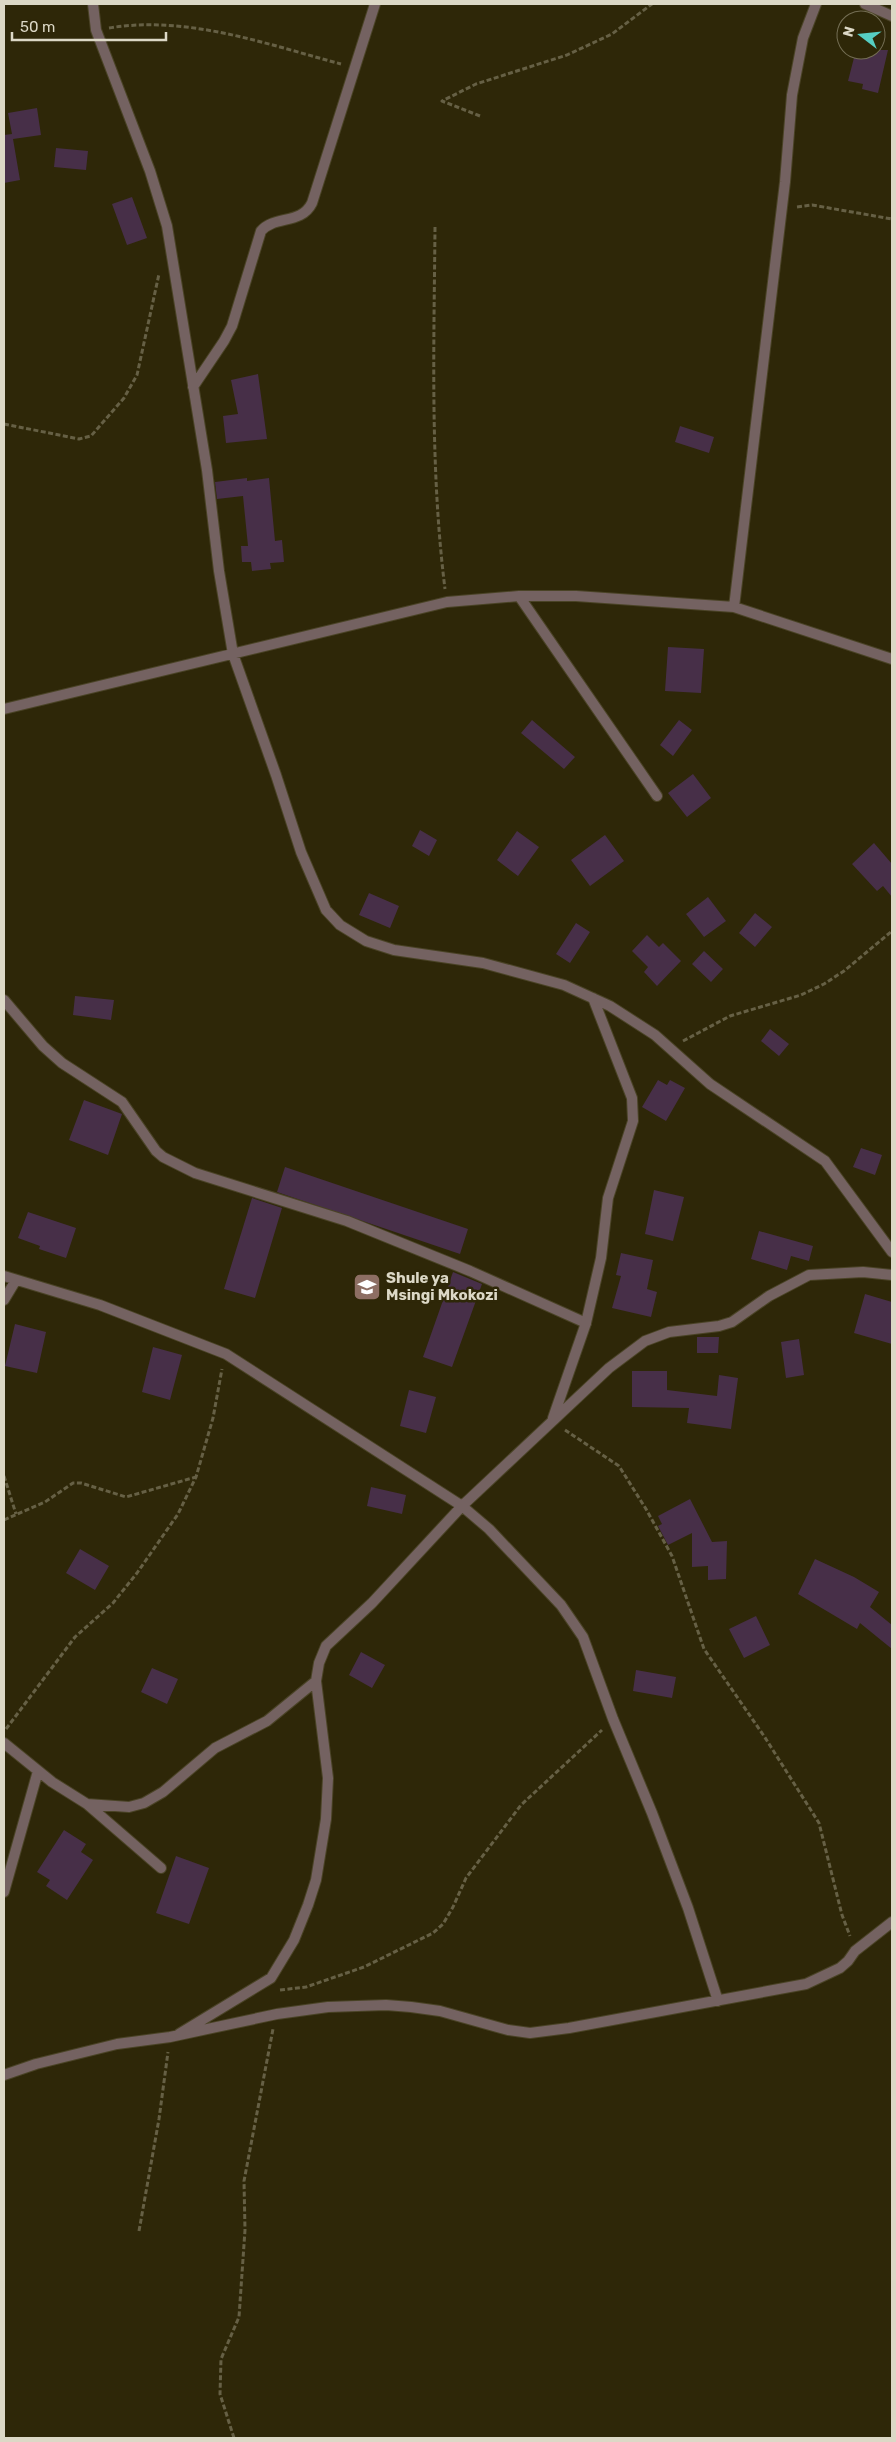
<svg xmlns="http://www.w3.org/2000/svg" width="896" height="2442" font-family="Rubik,sans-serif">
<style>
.building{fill:#472f48}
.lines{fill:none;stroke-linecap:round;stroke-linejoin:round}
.lane-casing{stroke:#4a4326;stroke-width:12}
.street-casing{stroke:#4a4326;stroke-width:12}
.path{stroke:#666045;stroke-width:3;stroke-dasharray:5 2.5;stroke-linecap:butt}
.lane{stroke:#746261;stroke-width:10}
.street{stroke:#746261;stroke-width:10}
.labels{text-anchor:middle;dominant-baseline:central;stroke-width:5;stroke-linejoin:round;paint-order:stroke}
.poi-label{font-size:15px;font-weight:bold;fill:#dcd8c6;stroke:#2e2708;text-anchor:start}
</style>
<rect width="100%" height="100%" fill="#2e2708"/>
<path class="building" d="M856,50H888L878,93L862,89L863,84L848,81Z
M37,108L41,135L13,139L20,180L4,183V135L12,134L8,113Z
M56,148L88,151L86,170L54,167Z
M132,197L147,238L127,245L112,204Z
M258,374L267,439L226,443L223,416L238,414L231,380Z
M680,426L714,437L709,453L675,442Z
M247,478V481L269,478L275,541L282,540L284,562L270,563L271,569L252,571L251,562H242L241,546H248L243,496L217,499L215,482Z
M668,647L704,649L701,693L665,691Z
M532,720L575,757L564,769L521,733Z
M679,720L692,730L673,756L660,745Z
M693,774L711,798L687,817L668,793Z
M420,830L437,840L429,856L412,846Z
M517,831L539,847L518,876L497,860Z
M605,835L624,861L590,886L571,860Z
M874,843L892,864V897L883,886L877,891L852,864Z
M369,893L399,906L390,928L359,915Z
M708,897L726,921L704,937L686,914Z
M755,913L772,927L755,947L739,933Z
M576,923L590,932L570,963L556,954Z
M647,935L659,947L663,943L681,961L657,986L644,972L648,967L632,951Z
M704,951L723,969L711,982L692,964Z
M75,996L114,1000L111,1020L73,1015Z
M770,1029L789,1044L779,1056L761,1041Z
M658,1080L667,1085L670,1080L685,1088L666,1121L642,1107Z
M84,1100L122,1114L108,1155L69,1140Z
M861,1148L882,1155L875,1175L853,1167Z
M285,1167L468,1229L460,1254L277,1192Z
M654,1190L684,1197L673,1241L645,1234Z
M252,1198L282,1208L255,1298L224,1289Z
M28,1212L76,1228L66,1258L39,1249L40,1246L18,1238Z
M759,1231L813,1246L809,1261L791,1256L787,1270L751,1259Z
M621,1253L653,1260L647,1289L657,1292L651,1317L612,1308L621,1276L616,1275Z
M453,1272L482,1284L452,1367L423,1357Z
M865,1294L892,1302V1344L854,1333Z
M15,1324L46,1332L37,1373L5,1366Z
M697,1337H719L718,1353H697Z
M799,1339L804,1375L786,1378L781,1342Z
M153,1347L182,1355L170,1400L142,1392Z
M632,1371H667V1390L717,1396L719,1375L738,1378L731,1429L687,1423L689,1408L632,1407Z
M409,1390L436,1397L426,1433L400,1426Z
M371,1487L406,1495L402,1514L367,1506Z
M690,1499L712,1542L727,1541L726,1579L708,1580V1566L692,1567V1533L668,1545L658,1526L662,1524L658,1516Z
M80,1549L109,1566L95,1590L66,1573Z
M815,1559L854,1577L879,1592L870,1607L892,1625V1649L860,1623L857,1629L798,1594Z
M756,1616L770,1645L744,1658L729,1629Z
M361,1652L385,1665L372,1688L349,1675Z
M152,1668L178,1679L167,1704L141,1692Z
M636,1670L676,1677L672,1698L633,1691Z
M64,1830L86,1844L81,1852L93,1860L67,1900L46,1886L50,1880L37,1872Z
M176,1856L209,1868L189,1924L156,1913Z"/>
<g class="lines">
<g class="lane-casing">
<path id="lane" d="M4,1000L43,1046L62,1063L122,1102L156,1151L163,1157L195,1173L347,1221L470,1271L586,1323"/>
</g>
<g class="street-casing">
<path id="street" d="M93,4L96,30L150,171L167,226L207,470L219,571L233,654L276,775L301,852L326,910L340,925L366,941L394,950L483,963L564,985L610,1006L655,1035L710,1084L825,1161L892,1252
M865,4L892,16
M193,387L224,341L232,326L261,231C275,215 301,225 312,203L375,4
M519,596L657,796
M734,607L785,182L792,95L803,38L816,4
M4,709L447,602L519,596H576L734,607L892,659
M4,1276L100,1305L226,1354L462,1506L489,1529L561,1605L583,1637L613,1719L652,1813L688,1908L718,2001
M4,1300L16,1280
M553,1418L586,1323L601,1258L608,1198L633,1121L632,1098L593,998
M4,1743L52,1782L87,1804L161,1868
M87,1804L129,1807L144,1803L163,1792L215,1748L267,1721L316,1681
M4,1892L38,1771
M179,2034L271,1978L294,1940L308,1905L316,1880L326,1819L328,1778L316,1681L319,1663L326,1646L372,1603L462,1506L609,1368L645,1341L669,1332L719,1326L732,1322L769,1296L809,1275L863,1272L892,1275
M4,2075L36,2064L117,2044L170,2037L277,2014L328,2007L386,2005L411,2007L440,2011L508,2030L530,2033L569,2028L806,1984L840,1968L848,1961L855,1951L892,1922"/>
</g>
<path class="path" d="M109,28C187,15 266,44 341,64
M480,116L442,101L476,84L567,55L612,34L652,4
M797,207L812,205L892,219
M435,227C434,347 430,469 445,589
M4,424L79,439L91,436L124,398L137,375L159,274
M683,1041L730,1016L801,995L824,984L844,971L892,931
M565,1430L619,1466L646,1509L672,1556L704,1649L764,1736L819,1823L842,1915L850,1936
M4,1476L16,1514
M4,1520L45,1502L73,1483H81L126,1497L196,1477
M6,1729L75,1637L113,1603L137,1573L178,1514L196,1477L213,1418L222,1369
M280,1990L306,1987L364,1967L433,1933L443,1924L453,1907L466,1878L521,1805L602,1730
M139,2231L159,2119L168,2052
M234,2438L220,2394L221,2359L239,2317L245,2230L244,2181L273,2029"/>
<use href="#lane" class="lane"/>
<use href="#street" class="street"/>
</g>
<defs>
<g id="school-square" transform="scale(1.4375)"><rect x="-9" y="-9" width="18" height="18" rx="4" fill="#8d6e63" stroke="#2e2708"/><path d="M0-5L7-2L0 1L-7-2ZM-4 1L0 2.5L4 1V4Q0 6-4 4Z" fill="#fff"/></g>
</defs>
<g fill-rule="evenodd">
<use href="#school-square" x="367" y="1287"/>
</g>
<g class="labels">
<g class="poi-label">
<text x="386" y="1278">Shule ya<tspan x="386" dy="17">Msingi Mkokozi</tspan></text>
</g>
</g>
<rect width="896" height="2442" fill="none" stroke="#dcd8c6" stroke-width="10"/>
<g transform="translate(861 35) rotate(286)"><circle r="24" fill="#2e2708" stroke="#746e54"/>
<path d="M0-4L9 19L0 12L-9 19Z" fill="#56cec3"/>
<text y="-8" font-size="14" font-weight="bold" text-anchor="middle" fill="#dcd8c6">N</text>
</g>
<path d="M12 32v8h154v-8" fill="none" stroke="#dcd8c6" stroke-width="2.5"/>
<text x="20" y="32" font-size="15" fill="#dcd8c6" stroke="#2e2708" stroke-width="4" paint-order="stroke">50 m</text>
</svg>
